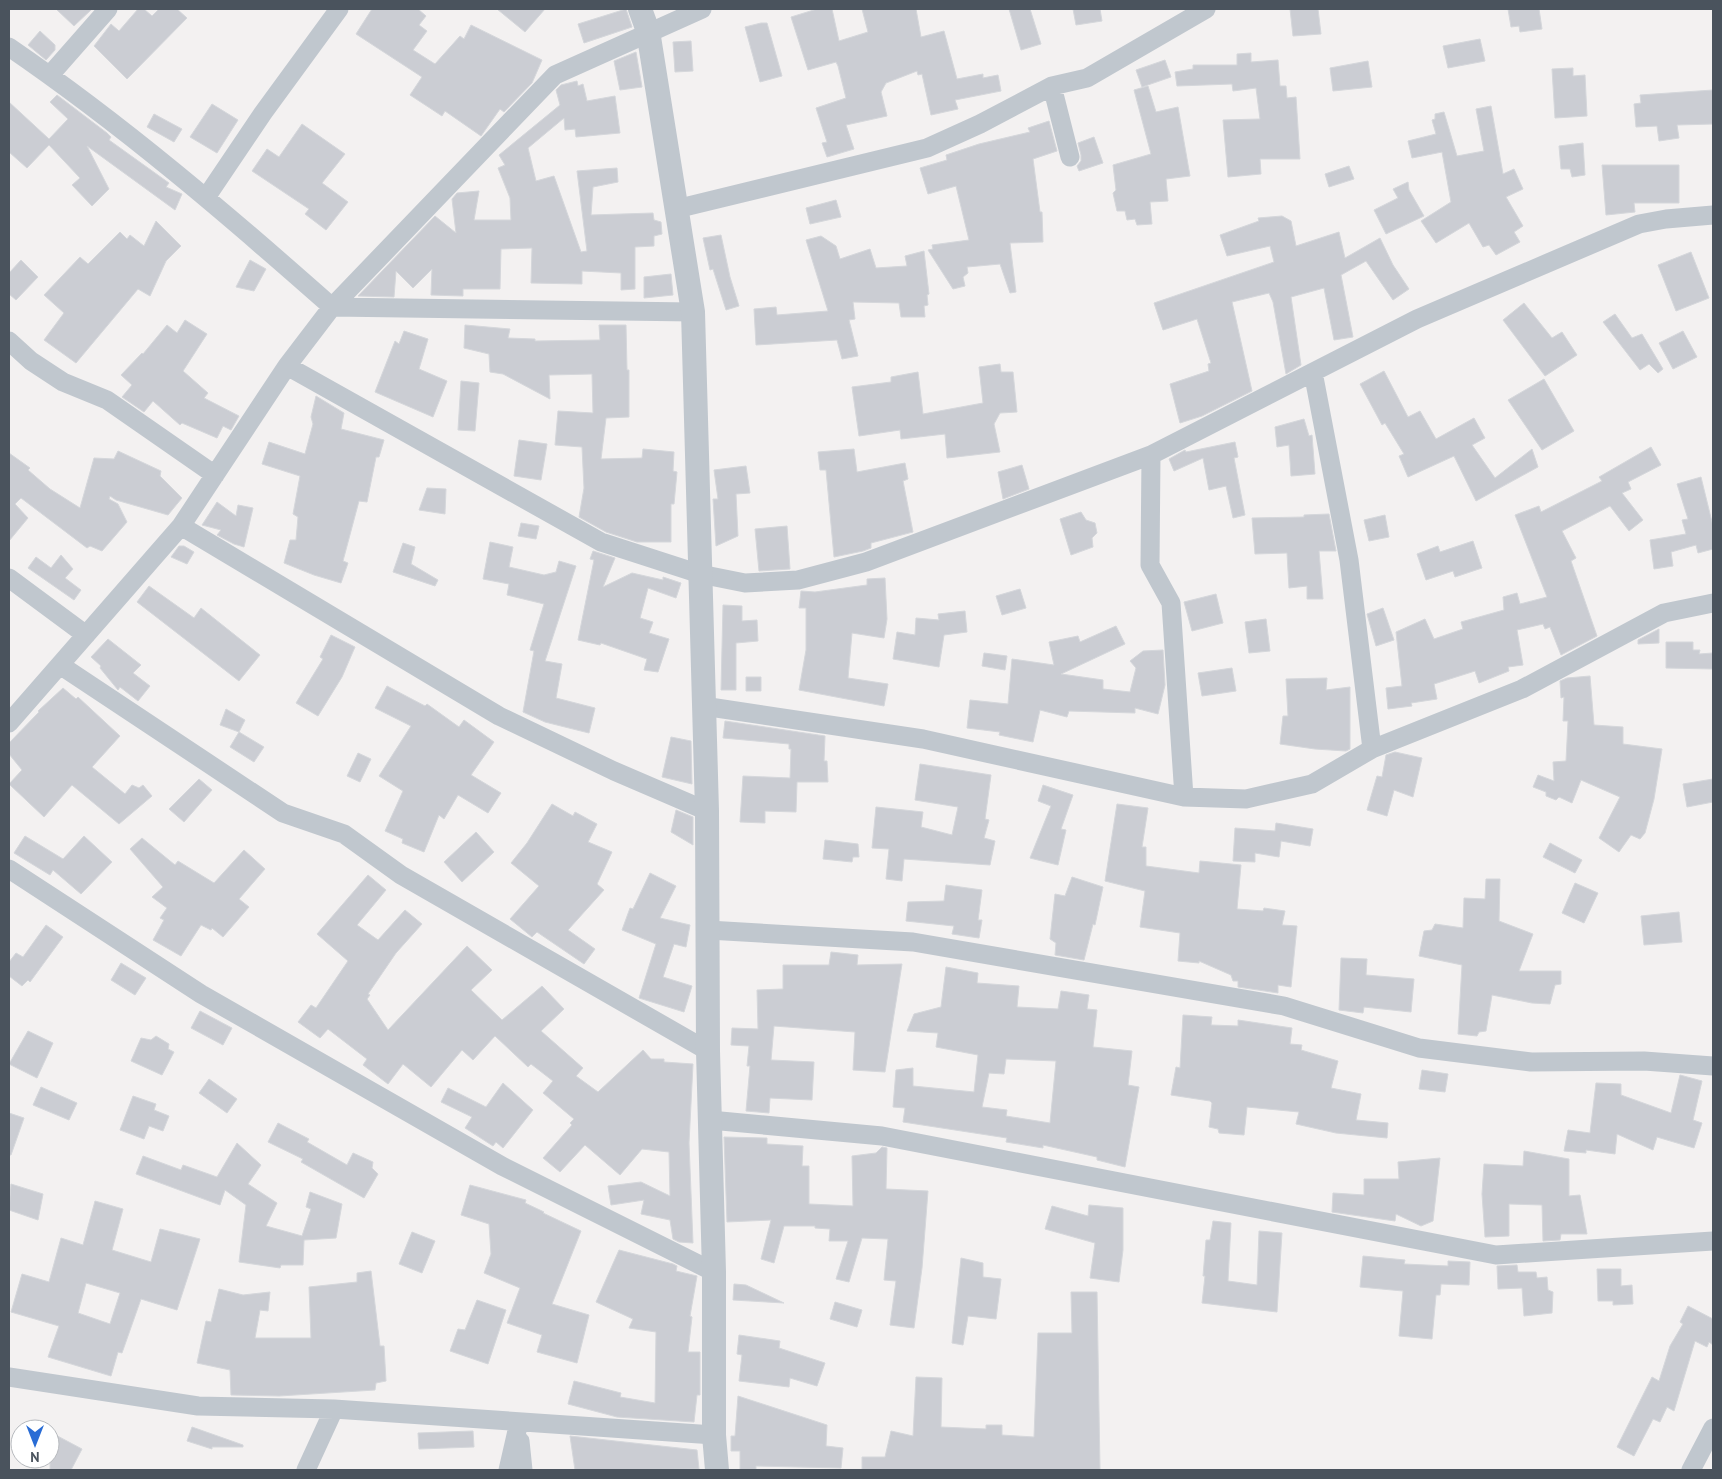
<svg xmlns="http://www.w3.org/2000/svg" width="1722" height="1479" font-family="'PT Sans',sans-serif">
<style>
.building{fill:#cbcdd3;stroke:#d5d7db;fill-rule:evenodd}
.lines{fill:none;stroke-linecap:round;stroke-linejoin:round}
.minor{stroke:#c0c7ce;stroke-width:19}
.tertiary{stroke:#c0c7ce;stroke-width:24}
</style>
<rect width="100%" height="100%" fill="#f3f1f1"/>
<path class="building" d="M56,9H92L74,26Z
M138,9H144L152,16L159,9H177L187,18L127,79L94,46L111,24L119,31Z
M372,9H418L426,16L419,25L427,31L413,50L435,64L460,36L464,39L471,25L542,60L532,83L504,112L500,109L481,136L445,111L442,116L410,95L422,77L356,34Z
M497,9H545L525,32Z
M626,9L632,27L584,43L578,24Z
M817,9H832L839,41L868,32L862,9H916L921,37L944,31L957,79L983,74V78L998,75L1001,91L955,100L958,109L931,115L922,74L918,75L917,71L886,83L881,92L887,116L846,125L854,149L827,157L822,143L827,142L816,108L846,98L838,66L836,62L808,70L791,17Z
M1009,9H1030L1041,44L1021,50Z
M1073,9H1100L1102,21L1076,25Z
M1290,9H1318L1321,34L1293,36Z
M1508,9H1539L1542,29L1520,32L1519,26L1511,27Z
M761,23H767L782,76L760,82L745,27Z
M40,31L55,45V50L46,60L28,45Z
M1480,39L1485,61L1448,68L1443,46Z
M691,41L693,71L675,72L673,42Z
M636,52L642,87L620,90L614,61Z
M1251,53V62L1278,60L1280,86H1286L1287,98L1296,97L1300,159H1260L1261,174L1228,177L1223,120L1260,119L1256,88L1233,91L1232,84L1177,86L1175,72L1193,69V65H1237V54Z
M1165,60L1171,77L1142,87L1136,70Z
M1368,61L1372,87L1333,91L1330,68Z
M1573,68V76L1585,75L1587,116L1555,118L1552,69Z
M577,81L578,86L583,84L587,101L615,96L620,133L576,137L575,129L565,130L564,118L528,148L536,181L554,176L581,252L587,251L577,171L617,168L618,182L593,187L591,215L653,213L654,220L661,222L662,234L654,236V246L635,247V289L621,290V273L582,271V284L531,283L532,248L501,249L500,289H463V296L431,295L432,269L413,288L396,271L394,297L358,296L435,216L456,233L452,199L457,193L479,191L474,220H511L510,198L498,168L505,165L499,155L560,105L556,90L561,85Z
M1148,86L1156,112L1178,107L1190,176L1166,179L1168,201L1150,202L1152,224L1137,225L1135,219L1127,220L1125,211H1117L1113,193L1116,190L1113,165L1151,154L1134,90Z
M1713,90V124L1677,125L1679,138L1659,141L1657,126L1636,127L1634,104L1641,103L1640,95Z
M57,95L107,133L111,137L109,140L169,183L166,187L182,194L175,210L87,146L109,189L92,206L72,185L80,178L49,145L27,168L9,152V102L49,139L68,119L50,102Z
M212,104L238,120L217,153L190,137Z
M1491,106L1503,174L1514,169L1523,189L1506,197L1523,226L1514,232L1520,242L1496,255L1489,245L1483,247L1469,223L1436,243L1421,221L1451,202L1442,152L1412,158L1408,141L1436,134L1432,120L1435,119V114L1444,112L1457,156L1484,151L1476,109Z
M154,114L182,129L174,142L147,127Z
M1049,121L1057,151L1033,159L1040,212H1042L1043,242L1010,243L1016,292L1010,293L1000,264L967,267L968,273L963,277L965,286L953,289L928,250L933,249L932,245L969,240L956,186L928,194L920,168L947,160L946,155L979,144L1030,132L1028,128Z
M302,124L345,154L322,183L348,202L326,230L305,214L309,209L252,171L267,149L279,157Z
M1094,137L1103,163L1079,171L1077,166L1081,161V155L1078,143Z
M1583,143L1585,175L1572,177L1570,169H1561L1559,146Z
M1602,165H1679V203H1634L1635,212L1606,215Z
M1349,166L1354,179L1329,187L1325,174Z
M1408,182L1409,190L1424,216L1386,234L1374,210L1398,198L1393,189Z
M836,200L841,217L810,224L806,208Z
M1282,216L1291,221L1296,246L1339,232L1345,258L1380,238L1393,265L1409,289L1393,300L1366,261L1341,275L1353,337L1334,340L1324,288L1291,297L1301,365L1286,374L1273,302L1269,293L1232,302L1252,391L1202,416L1180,423L1170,384L1209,371L1208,364L1211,363L1197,319L1163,330L1154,303L1274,262L1270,246L1227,256L1220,235L1259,221L1258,218Z
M156,221L181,246L166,261L150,296L138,289L76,363L44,340L64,313L44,295L80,257L88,264L120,232L127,239L130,235L144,246Z
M721,235L730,277L739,306L726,310L713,269L710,270L703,238Z
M821,236L836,246L840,259L870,249L876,268L907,266L905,256L924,251L929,294L927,295L928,305L924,306L925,317H901L899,303L853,302L855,319L849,320L858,356L842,359L837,340L756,345L754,309L776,307L777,315L828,311L806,240Z
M1691,252L1709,298L1676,311L1658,265Z
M21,260L38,277L16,300L9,294V273Z
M250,260L266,269L254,291L236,287Z
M671,274L673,295L644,298V277Z
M1524,303L1552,338L1562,332L1577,355L1545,376L1503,320Z
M1615,314L1632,338L1642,334L1663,369L1658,373L1649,364L1640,370L1603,322Z
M185,320L207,334L183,371L208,393L204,398L239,416L231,430L223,426L217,438L182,423L180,425L153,401L144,412L122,397L132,385L121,375L142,353L143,354L167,325L177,333Z
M465,325L510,329L508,338L535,339V341L600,340L599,325H626L627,370H629V417L606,418L601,459L642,458L643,449L674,452L673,471L677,472L674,504H671V542H637L606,532L579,517L584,488L582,447L555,445L558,411L593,413L592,374L549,375L550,399L503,374L490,372L489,354L464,348Z
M404,331L428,339L419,369L447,381L433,417L375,392L395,341L399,344Z
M1683,331L1697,357L1673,369L1659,343Z
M1000,364L1001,372H1013L1017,412L1000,413L994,424L1000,452L947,458L945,434L901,439L900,430L859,436L852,387L891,382V377L918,372L923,414L983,403L979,367Z
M1384,371L1408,417L1420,411L1436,439L1474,418L1485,438L1472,445L1495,478L1532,449L1538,467L1476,501L1454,456L1408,477L1399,456L1404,454L1385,423L1382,425L1360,384Z
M1544,379L1574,431L1542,450L1508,400Z
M461,381L479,383L475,431L458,430Z
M316,396L344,413L341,429L384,440L379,457H376L367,502L359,501L343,561L348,563L341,583L314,575L284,563L290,540H296L298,517L293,514L300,476L262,464L269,442L305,454L313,424L311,417Z
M1304,419L1309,436L1312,435L1315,474L1291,476L1289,445L1277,447L1275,427Z
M519,440L547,444L541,480L514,476Z
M1235,442L1238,457L1234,458L1245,515L1233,518L1226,486L1209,490L1203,458L1174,471L1169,459L1185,450L1186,452Z
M1651,447L1661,465L1628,482L1631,489L1622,493L1643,520L1629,531L1610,506L1562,531L1576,558L1571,561L1597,636L1561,655L1550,627L1545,629L1543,624L1517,630L1523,665L1508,667L1509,671L1479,683L1475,671L1434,684L1437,699L1411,703L1412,706L1388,709L1386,688L1402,686L1396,632L1425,619L1434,639L1463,629L1461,622L1504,610L1503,597L1517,593L1520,604L1547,597L1515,515L1539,506L1541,512L1602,481L1599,477Z
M854,449L857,472L905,463L908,479L903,481L913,532L871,543V548L863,551L834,557L826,470H820L818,452Z
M118,451L161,471L160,476L182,498L168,515L116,500L110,496L109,499L118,504L127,522L102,551L90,546L87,548L21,498L15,504L28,518L9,541V453L30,468L28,470L50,489L80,508L94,458L114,459Z
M1022,465L1029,489L1003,499L998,472Z
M746,466L750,493L736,494L738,536L716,546L713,499H718L714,470Z
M1701,477L1713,526V549L1698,553L1696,545L1671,552L1673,566L1654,569L1650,540L1686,534L1682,520L1688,519L1677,484Z
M427,488L446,489L445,514L419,510Z
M217,502L236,516L238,505L253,508L244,547L234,544L217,535L221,530L202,525Z
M1081,512L1086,520L1095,523L1097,533L1092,538L1093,547L1071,555L1060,519Z
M1329,514L1336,551H1319L1323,599H1307V586L1289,588L1287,553L1255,554L1252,518L1304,517V515Z
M1385,515L1389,537L1369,541L1364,520Z
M521,523L539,526L536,539L518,536Z
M787,526L790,569L759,571L755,529Z
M1473,541L1482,568L1455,577L1453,571L1426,580L1417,554L1438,546L1440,552Z
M490,542L513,547L509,567L544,575L556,572L559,561L576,566L545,661L562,664L556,698L595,708L589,733L545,722L523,712L534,651L530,650L544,604L507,595L509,584L483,579Z
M403,543L415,547L411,564L438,580L435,586L393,572Z
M179,546H184L194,552L187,564L171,557Z
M593,551L615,558L603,587L632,573L663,580V577L681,583L676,598L648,588L640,618L653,622L649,633L669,639L658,672L644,670L647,659L601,643L600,645L578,640L594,560L590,559Z
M61,555L73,569L65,578L81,590L74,600L28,568L36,557L51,568Z
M885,578L887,619L884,638L852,633L848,678L888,684L884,706L799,690L806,650V608H799L801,591L815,592L867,585V579Z
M149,586L194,618L201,608L260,655L239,681L137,602Z
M1020,589L1026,608L1002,615L996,596Z
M1216,594L1223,623L1192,631L1184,602Z
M723,605L742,606V621L757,620L758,641L736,643V690H721Z
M1383,608L1394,640L1376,646L1367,614Z
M965,611L967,632L944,635L939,667L893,659L897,632L915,635L916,618L939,620L938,614Z
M1266,619L1270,651L1249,653L1245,622Z
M1116,626L1125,644L1061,674L1103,680V689L1130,692L1136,668L1130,661L1143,651L1163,650L1165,685L1158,714L1135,708V713L1069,711L1067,717L1040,710L1033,742L999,735L1000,732L967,728L970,700L1008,704L1012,659L1054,665L1049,642L1078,636L1080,642Z
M1659,629V643L1638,644V640Z
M331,635L355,647L342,677L318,716L296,703L323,659L320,657Z
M108,639L141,665L133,673L150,686L138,701L120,687L118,690L100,668L101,666L91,657Z
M1666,642H1693V650H1700L1699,654L1713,653V669L1666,668Z
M984,653L1007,656L1005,670L982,666Z
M1232,668L1236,691L1202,696L1198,673Z
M1590,676L1594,725L1623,727V744L1662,749L1654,799L1645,833L1640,839L1631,835L1619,852L1599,838L1620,797L1581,780L1572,803L1559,797L1556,800L1546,796V792L1533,787L1538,775L1554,781L1553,762L1566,761L1568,721H1563L1564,697L1561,698L1560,681L1567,678Z
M746,677H761V691H746Z
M1327,678L1326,690L1350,687V749L1346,751L1315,749L1280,744L1283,716H1288L1286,679Z
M387,686L425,706L427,704L459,727L464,720L494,742L471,775L501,793L488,813L458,795L444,819L439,815L424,852L402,843L403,839L385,831L403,791L379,776L411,726L375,708Z
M63,688L76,699L78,697L120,736L92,767L125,794L132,785L139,788L143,785L152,796L119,824L72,785L44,817L9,784L22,770L9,754V743L39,712L38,711Z
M226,709L245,720L239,732L220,725Z
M725,721L825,736L824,761H827L828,782H797L796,812L765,811V823L740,822L743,776L790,778L791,749H789V744L723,738Z
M239,732L264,747L254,762L230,747Z
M671,737L691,741L692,784L662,777Z
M1395,752L1422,758L1413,797L1394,790L1387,816L1367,810L1377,776L1382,777L1386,755Z
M358,753L371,759L360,782L347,776Z
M920,764L991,775L985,819L989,820L984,838L995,841L990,865L904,859L902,881L886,879L889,849L872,848L876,807L923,812L921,827L952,835L958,807L915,800Z
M199,779L212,790L184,822L169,809Z
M1713,779V802L1687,807L1683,784Z
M1043,785L1073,795L1061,829L1066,830L1058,865L1030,858L1051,806L1038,801Z
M552,804L573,816L575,812L597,824L588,842L612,852L597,884L604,890L568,930L595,949L584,964L537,932L532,937L510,919L539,886L511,863L527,843Z
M1117,804L1148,808L1142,847H1146V866L1199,873L1200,861L1241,865L1237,909L1263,911L1264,908L1285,911L1282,925L1297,926L1291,987L1278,985V993L1238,987V981H1233L1231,975L1199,961V963L1178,961L1180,933L1140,927L1145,891L1105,881Z
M676,810L693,817V845L671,832Z
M1276,823L1313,829L1310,846L1281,841L1279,857L1255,853V862L1233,861L1235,828L1275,831Z
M476,832L494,852L462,882L444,862Z
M25,836L63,859L84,836L112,862L81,894L53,870L50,875L14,853Z
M142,838L175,865L178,861L214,883L244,850L265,869L239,899L249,907L223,937L212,928L211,930L201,925L181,956L153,940L164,920L160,918L167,908L152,897L163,887L130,849Z
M825,840L858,844L859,857H853L852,862L823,859Z
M1550,843L1582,860L1575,873L1543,857Z
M650,873L676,886L660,918L690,925L686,947L674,944L663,977L692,986L684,1012L639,998L656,944L622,930L630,908L633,909Z
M368,875L386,890L357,925L378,940L405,910L422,924L396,953L368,994L370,995L367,999L388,1030L467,946L492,970L471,990L502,1020L542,986L564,1009L541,1031L583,1068L576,1076L598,1092L643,1050L651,1059H664V1062L693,1064L689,1143L693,1243L679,1242L673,1239L670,1220L641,1214L644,1200L611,1205L608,1186L641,1182L670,1196L669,1152L642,1149L620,1175L585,1145L560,1172L543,1158L572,1125L570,1123L574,1119L543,1093L553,1081L531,1064L528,1067L495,1036L473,1060L462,1050L431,1087L403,1064L388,1084L363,1065L367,1059L328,1029L320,1038L298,1022L311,1005L316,1008L348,961L317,934Z
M1072,877L1103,887L1095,925L1093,924L1084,960L1055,955L1056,943L1050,939L1055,894L1065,896Z
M1486,879H1500L1499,921L1533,934L1519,971H1561V984L1555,985L1550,1004L1532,1003L1492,995L1486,1031L1479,1032L1477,1036L1458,1034L1462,965L1419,956L1424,931L1432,930L1435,924L1463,928L1464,898L1485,899Z
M1575,883L1598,893L1584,923L1562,913Z
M946,885L982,890L978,920H982L979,938L952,934L954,926L906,921L908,902L944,901Z
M1679,912L1682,942L1644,945L1641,916Z
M46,925L63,937L30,982L28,980L22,986L9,976V962L16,953L23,957Z
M831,952L858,955L857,965L902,964L885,1072L853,1070L855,1032L774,1026L771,1060L814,1062L812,1100L770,1098L769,1113L746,1111L750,1066H747L749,1046L731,1045L732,1028L758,1029L757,990L783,989V965H829Z
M1341,958L1367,959L1366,975L1414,979L1411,1012L1364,1007L1363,1013L1339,1010Z
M121,963L146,978L135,995L111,980Z
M946,967L978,973L977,983L1019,986L1017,1007L1058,1009L1061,991L1089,995L1087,1009L1097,1010L1093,1047L1132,1051L1128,1085L1139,1087L1125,1167L1097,1160V1157L1043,1145V1148L1006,1142L1007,1138L903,1122L905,1108L893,1107L896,1070L913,1068V1086L974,1092L978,1055L936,1047L938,1033L907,1031L914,1014L941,1007ZM1006,1059L1056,1061L1050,1123L1006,1116L1007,1110L982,1107L989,1073L1004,1074Z
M200,1011L232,1028L223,1045L191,1028Z
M1183,1015L1212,1017L1211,1025L1238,1026V1020L1292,1028L1290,1044L1302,1045L1301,1050L1338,1061L1331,1088L1361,1094L1356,1120L1388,1123L1387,1138L1336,1133L1296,1124L1299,1112L1247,1107L1244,1135L1219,1133L1218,1129L1209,1127L1212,1103L1210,1101L1171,1095L1176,1067L1180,1068Z
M28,1031L53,1043L37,1078L9,1064Z
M156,1036L169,1044L168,1049L174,1052L162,1075L131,1061L141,1038L151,1040Z
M1422,1070L1448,1074L1445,1092L1419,1089Z
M1680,1075L1702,1081L1693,1120L1702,1123L1694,1148L1657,1137L1653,1150L1617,1134L1615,1154L1586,1150V1153L1564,1151L1568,1130L1590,1133L1596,1083L1621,1084V1095L1671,1113Z
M209,1079L237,1099L227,1113L199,1093Z
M503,1083L533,1110L503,1148L496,1142L493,1146L465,1128L472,1117L441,1102L448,1088L486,1107Z
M41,1087L77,1103L69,1120L33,1105Z
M133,1096L156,1104L154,1110L169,1116L163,1131L149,1126L144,1139L120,1130Z
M9,1113L24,1118L11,1155H9Z
M278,1123L309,1139L307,1142L347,1165L353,1153L373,1162L372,1168L378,1174L364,1198L301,1162L303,1159L268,1142Z
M724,1137L767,1138V1144L803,1146L802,1166H809V1204L853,1206L852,1156L876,1153L882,1147L887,1148L886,1189L928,1191L922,1268L914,1328L890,1325L896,1281L884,1280L888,1239L862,1238L849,1282L836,1279L848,1241H829L830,1229L815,1228V1226H784L774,1263L761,1259L771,1220L727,1222Z
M237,1143L261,1165L248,1184L277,1203L266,1226L302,1236L311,1209L306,1207L310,1192L342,1204L336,1238L304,1240L303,1265H281L280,1268L239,1262L246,1205L225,1190L220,1205L136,1174L143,1156L181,1170L183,1165L217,1177Z
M1524,1151L1569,1159V1196L1580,1195L1587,1234H1561L1560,1240L1543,1241L1542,1205L1509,1204V1236L1485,1237L1482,1194L1484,1164L1523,1166Z
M1440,1158L1433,1221L1421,1226L1396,1214L1395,1221L1332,1212L1333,1193L1364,1195V1179H1399L1398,1162Z
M11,1184L43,1194L38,1220L9,1210Z
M470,1185L526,1200L525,1203L544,1212L543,1213L581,1231L552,1304L589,1315L577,1363L537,1352L542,1335L507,1323L520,1288L484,1273L491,1254L489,1224L461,1215Z
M95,1201L123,1209L112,1250L151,1262L160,1229L200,1239L177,1310L141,1299L122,1353L118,1352L111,1376L48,1357L59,1326L11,1312L22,1274L49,1282L61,1238L83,1245ZM86,1283L120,1293L110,1324L78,1313Z
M1089,1205L1123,1208V1250L1119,1282L1090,1278L1095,1243L1045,1229L1052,1206L1088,1216Z
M1213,1221L1231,1223L1228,1281L1257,1285L1259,1231L1282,1233L1277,1312L1202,1303L1205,1276H1203L1206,1240H1210Z
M412,1232L435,1241L422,1273L399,1264Z
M619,1250L673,1264L677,1266L676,1271L697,1276L690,1316L692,1317L688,1352H700V1395H697L694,1422L617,1417L568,1404L574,1381L621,1393L620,1397L655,1403L656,1332L629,1328L633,1319L596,1302Z
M1363,1256L1405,1260L1404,1264L1448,1266V1261L1470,1262L1469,1285L1441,1284L1440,1295H1436L1432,1339L1399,1336L1403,1291L1360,1287Z
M961,1258L983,1263V1277L1001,1279L996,1319L968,1316L963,1345L952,1343Z
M1517,1265L1518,1272H1536L1537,1278L1547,1277L1548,1290L1553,1292L1552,1313L1524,1316L1522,1288L1498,1289L1497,1266Z
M1597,1269H1621V1286L1632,1285L1633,1304L1613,1305V1301H1598Z
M371,1271L380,1346H384L386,1381L376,1383L375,1390L279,1396L231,1395L230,1370L197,1363L206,1321L211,1322L219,1289L243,1295L270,1292L268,1311L260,1310L255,1338H311L309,1287L357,1282V1273Z
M734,1284L746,1285L784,1303L733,1300Z
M1071,1292H1097L1100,1470H862V1457H885L891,1431L913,1436L916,1377L942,1378L941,1427L986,1429V1425H1002V1435L1034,1437L1038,1333H1072Z
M477,1300L506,1310L488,1364L450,1351L458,1329L465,1330Z
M835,1302L862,1310L857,1327L830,1319Z
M1688,1306L1713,1319V1345L1709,1342L1707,1347L1695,1341L1674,1411L1667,1407L1660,1422L1653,1419L1634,1456L1617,1447L1652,1377L1659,1381L1670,1346L1683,1324L1680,1322Z
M739,1335L780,1341L779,1348L825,1363L817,1386L790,1378L789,1387L739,1381L742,1355L737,1354Z
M738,1396L827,1425L826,1446L843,1448L841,1468L756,1466V1470H740V1451H731V1436H735Z
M192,1427L243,1445V1447H212V1449L187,1441Z
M473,1431L474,1447L419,1449L418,1433Z
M50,1432L82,1449L71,1470H50Z
M570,1436L697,1450L699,1469L575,1470Z"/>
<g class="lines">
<path class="minor" d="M9,47C123,125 228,215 332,307L693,312
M50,75L108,9
M1052,86L1070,157
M207,196L263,113L339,9
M676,209L927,148L980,124L1052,86L1087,78L1206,9
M9,341L31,361L63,382L107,400L215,475
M287,366L601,542L700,574L745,583L798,580L866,562L1151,455L1417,319L1639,224L1666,219L1713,215
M1313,372L1349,560L1372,749
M1151,455L1150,565L1171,603L1184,797
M181,526L499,716L614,771L707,811
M9,578L86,635
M60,665L283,813L344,834L401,875L708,1051
M703,706L923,739L1184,797L1246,799L1312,784L1372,749L1522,689L1664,613L1713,603
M9,723L181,526L287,366L332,307L555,75L702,9
M9,869L201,994L502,1166L714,1272
M708,930L913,942L1284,1006L1419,1048L1531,1062L1644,1061L1713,1066
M710,1120L882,1136L1496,1255L1713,1241
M9,1377L198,1406L334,1409L714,1435
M520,1441L523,1470
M306,1470L334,1409
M508,1470L519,1422
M1691,1470L1713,1428"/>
<path class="tertiary" d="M640,9L648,31L693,312L707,811L708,1051L714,1272V1435L717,1470"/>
</g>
<rect width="1722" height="1479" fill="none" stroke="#4a535d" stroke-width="20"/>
<g transform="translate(35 1444) rotate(180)"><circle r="24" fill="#ffffff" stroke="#b7babe"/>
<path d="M0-4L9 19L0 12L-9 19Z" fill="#296cd5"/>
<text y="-8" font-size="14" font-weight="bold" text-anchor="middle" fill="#4a535d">N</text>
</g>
</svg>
